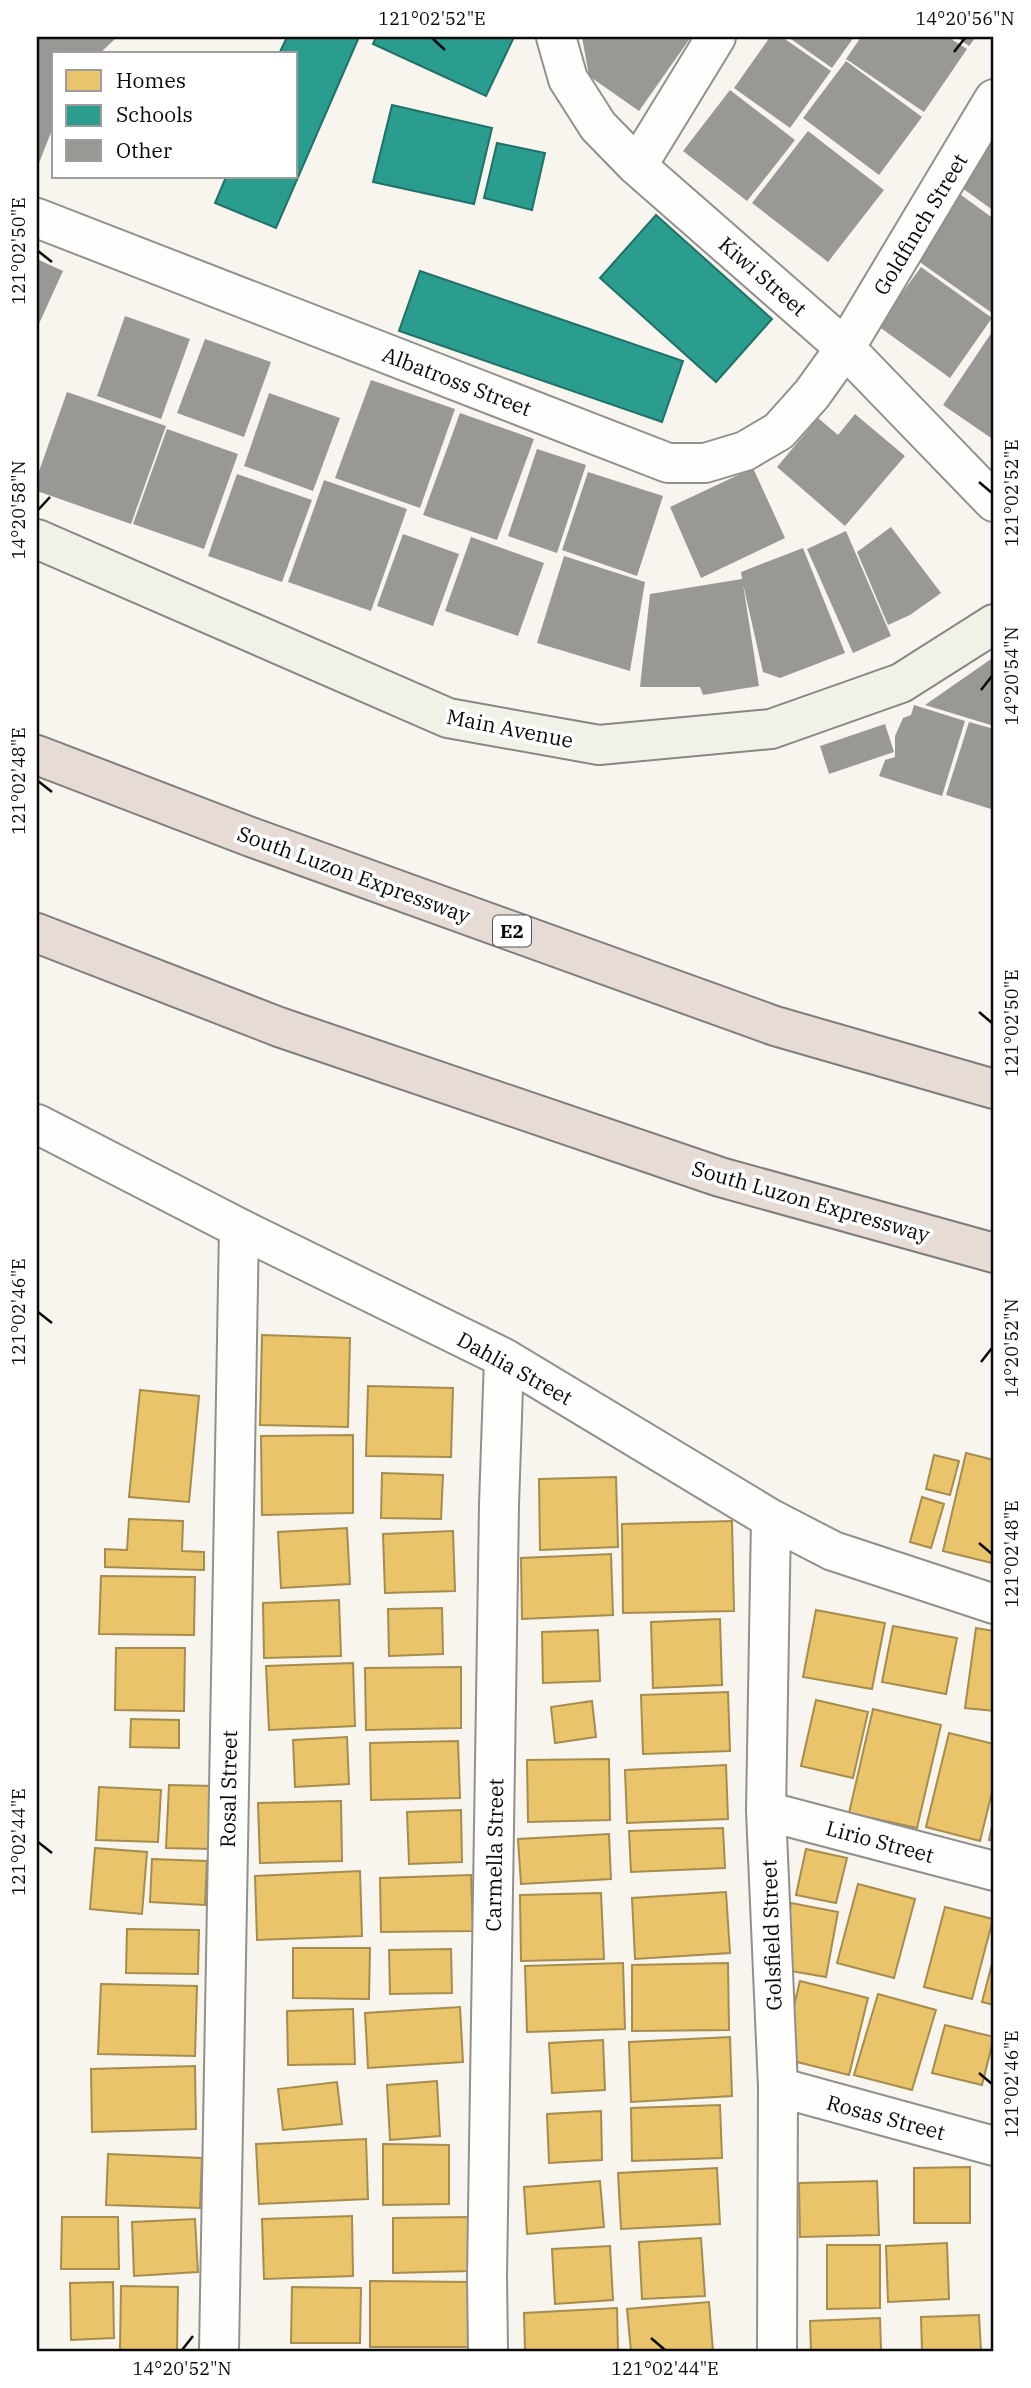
<svg xmlns="http://www.w3.org/2000/svg" width="1031" height="2388" font-family="'IBM Plex Serif',serif">
<style>
.homes{fill:#e9c46a;stroke:#a68c4d;stroke-width:2}
.schools{fill:#2a9d8f;stroke:#207167;stroke-width:2}
.building{fill:#9a9894}
.lines{fill:none;stroke-linecap:round;stroke-linejoin:round}
.street-casing{stroke:#91908d;stroke-width:42}
.secondary-casing{stroke:#888683;stroke-width:42}
.highway-casing{stroke:#7e7d7a;stroke-width:42}
.street{stroke:#fefefc;stroke-width:38}
.secondary{stroke:#f2f1e8;stroke-width:38}
.highway{stroke:#e6dcd5;stroke-width:38}
.ticks{fill:none;stroke:#0a0a0a;stroke-width:2.5}
.labels{text-anchor:middle;dominant-baseline:central;stroke-width:7;stroke-linejoin:round;paint-order:stroke}
.shield{fill:#fff;stroke:#545454;stroke-width:2}
.shield-label{font-size:19px;font-weight:bold;fill:#0a0a0a}
.street-label{font-size:21px;fill:#0a0a0a;stroke:#fff}
.neatline{fill:none;stroke:#0a0a0a;stroke-width:2.5}
.ticks-label{font-size:18px;text-anchor:middle;fill:#0a0a0a}
</style>
<rect width="100%" height="100%" fill="#f8f5ee"/>
<path class="homes" d="M262,1335L350,1338L348,1427L260,1425Z
M368,1386L453,1388L451,1457L366,1456Z
M140,1390L199,1396L189,1502L129,1497Z
M353,1435V1513L262,1515L261,1436Z
M966,1453L994,1460V1552L992,1563L943,1551Z
M934,1455L959,1461L950,1495L926,1489Z
M382,1473L443,1475L441,1519L381,1518Z
M616,1477L618,1547L540,1550L539,1479Z
M922,1497L944,1504L931,1548L910,1542Z
M129,1519L183,1521L182,1551L204,1552V1570L105,1567V1549L127,1550Z
M732,1521L734,1611L623,1613L622,1524Z
M347,1528L350,1584L281,1588L278,1532Z
M453,1531L455,1591L385,1593L383,1534Z
M611,1554L613,1615L522,1619L521,1558Z
M101,1576L195,1577L194,1635L99,1634Z
M339,1600L341,1656L264,1658L263,1603Z
M442,1608L443,1654L389,1656L388,1609Z
M816,1610L885,1623L872,1689L803,1677Z
M720,1619L722,1685L653,1688L651,1622Z
M893,1626L957,1638L946,1694L882,1682Z
M976,1628L994,1631V1711L965,1708Z
M598,1630L600,1681L543,1683L542,1632Z
M116,1648H185L184,1711L115,1710Z
M353,1663L355,1726L269,1730L266,1666Z
M461,1667V1728L366,1730L365,1668Z
M728,1692L730,1751L643,1754L641,1695Z
M816,1700L868,1712L853,1778L801,1766Z
M592,1701L596,1737L555,1743L551,1707Z
M873,1709L941,1725L917,1828L849,1813Z
M131,1719L179,1720V1748L130,1747Z
M949,1733L994,1744V1784L980,1841L926,1827Z
M347,1737L349,1784L295,1787L293,1740Z
M458,1741L460,1798L371,1800L370,1743Z
M609,1759L610,1820L528,1822L527,1760Z
M726,1765L728,1819L627,1823L625,1770Z
M169,1785L214,1786L213,1849L166,1848Z
M99,1787L161,1790L158,1842L96,1840Z
M341,1801L342,1861L260,1863L258,1803Z
M461,1810L462,1862L409,1864L407,1812Z
M994,1817V1841L989,1840Z
M723,1828L725,1868L631,1872L629,1831Z
M609,1834L611,1879L521,1884L518,1839Z
M95,1848L147,1852L142,1914L90,1909Z
M806,1849L847,1858L836,1903L796,1895Z
M152,1859L207,1861L205,1905L150,1902Z
M360,1871L362,1936L257,1940L255,1876Z
M471,1875L473,1931L381,1932L380,1878Z
M858,1884L915,1899L894,1978L837,1963Z
M726,1892L730,1953L635,1959L632,1898Z
M601,1893L604,1959L521,1961L520,1895Z
M791,1903L838,1912L826,1977L779,1969Z
M945,1907L993,1919L972,1999L924,1987Z
M127,1929L199,1930L198,1974L126,1973Z
M293,1948H370L369,1999L293,1998Z
M451,1949L452,1993L390,1994L389,1950Z
M994,1956V2005L982,2002Z
M623,1963L625,2029L527,2032L525,1966Z
M728,1963L729,2030L632,2031V1965Z
M800,1981L868,1998L849,2075L781,2058Z
M101,1984L197,1986L195,2056L98,2054Z
M878,1994L936,2010L912,2090L854,2075Z
M460,2007L463,2062L368,2068L365,2013Z
M353,2009L355,2064L288,2065L287,2011Z
M945,2025L994,2037L982,2085L932,2073Z
M730,2037L732,2096L631,2102L629,2042Z
M603,2040L605,2090L552,2093L549,2043Z
M195,2066L196,2129L92,2132L91,2069Z
M437,2081L440,2136L390,2140L387,2085Z
M337,2082L342,2124L283,2130L278,2089Z
M720,2105L722,2158L632,2161L631,2108Z
M601,2111L602,2160L549,2163L547,2114Z
M366,2139L368,2199L259,2204L256,2144Z
M383,2144L449,2145V2204L383,2205Z
M108,2154L202,2158L200,2208L106,2205Z
M970,2167V2223H914V2168Z
M717,2168L720,2224L621,2229L618,2173Z
M600,2181L604,2227L527,2234L524,2187Z
M877,2181L879,2235L800,2237L799,2183Z
M352,2216L353,2276L264,2279L262,2219Z
M62,2217H118L119,2269H61Z
M470,2217V2271L393,2273V2218Z
M195,2219L198,2272L134,2276L132,2222Z
M701,2238L705,2296L642,2299L639,2242Z
M947,2243L949,2299L888,2302L886,2246Z
M827,2245H880V2308L827,2309Z
M610,2246L613,2300L555,2304L552,2249Z
M370,2281L475,2282L474,2347H370Z
M113,2282L114,2338L71,2340L70,2283Z
M121,2286L178,2287L177,2351H120Z
M292,2287L361,2288L360,2343H291Z
M709,2302L713,2351H631L627,2309Z
M617,2308L618,2351H525L524,2313Z
M979,2315L981,2351H922L921,2317Z
M880,2318L881,2351H811L810,2321Z"/>
<path class="schools" d="M287,37H359L276,228L215,203L226,177H296V54H279Z
M376,37H514L486,96L373,44Z
M392,105L492,128L474,204L373,182Z
M497,143L545,153L532,210L484,198Z
M656,215L772,319L716,382L600,278Z
M420,271L683,361L662,422L399,331Z"/>
<path class="building" d="M37,37H117L99,54H54V125L37,168Z
M582,37H691L639,111L589,76Z
M770,37H782L831,71L790,128L734,88Z
M788,37H854L832,68Z
M861,37H948L967,49L924,112L846,59Z
M956,37H976L969,46Z
M846,61L922,117L879,175L803,118Z
M730,90L795,140L747,201L683,151Z
M808,131L884,190L828,262L752,203Z
M994,134V211L958,185Z
M957,192L994,219V310L992,313L911,256Z
M37,259L63,271L37,328Z
M921,267L992,318L950,378L878,326Z
M125,316L190,339L161,419L97,396Z
M994,329V440L943,405Z
M205,339L271,362L244,437L177,413Z
M371,380L455,409L420,508L335,478Z
M67,392L166,426L131,524L37,491V477Z
M269,393L340,418L313,491L244,466Z
M460,413L534,439L497,540L423,515Z
M855,414L905,456L845,526L777,467L818,418L838,435Z
M167,429L238,454L204,549L133,524Z
M537,449L586,465L557,553L508,536Z
M753,468L785,538L701,578L670,507Z
M588,472L663,496L637,576L562,550Z
M237,474L312,500L282,582L208,556Z
M324,480L407,509L371,611L288,582Z
M891,527L941,593L910,615L888,625L857,552Z
M846,531L891,636L853,653L807,549Z
M403,534L459,554L433,626L377,606Z
M471,537L544,563L518,636L445,611Z
M803,548L845,653L780,678L763,672L743,584L759,686L703,695L700,687H640L650,594L742,579L741,572Z
M564,556L645,582L630,671L537,643Z
M994,657V726L925,705Z
M914,705L965,721L942,796L879,776L885,760L895,757V736L903,718L911,715Z
M969,722L994,729V810L946,795Z
M885,724L894,752L829,774L820,746Z"/>
<g class="lines">
<g class="street-casing">
<path id="street" d="M556,37L568,79L598,126L637,166L845,348L994,502
M637,166L716,37
M37,218L668,463H705L745,451L779,431L812,394L845,348L994,99
M37,1124L239,1228L504,1358L771,1519L833,1551L994,1604
M771,1519L766,1811L778,2087L777,2351
M766,1811L994,1871
M778,2087L994,2146
M219,2351L239,1228
M488,2351L487,2276L499,1505L504,1358"/>
</g>
<g class="secondary-casing">
<path id="secondary" d="M37,539L448,718L599,745L771,729L901,683L994,624"/>
</g>
<g class="highway-casing">
<path id="highway" d="M37,755L248,836L775,1026L994,1089
M37,933L279,1027L720,1177L994,1253"/>
</g>
<use href="#street" class="street"/>
<use href="#secondary" class="secondary"/>
<use href="#highway" class="highway"/>
</g>
<path class="ticks" d="M432,38L445,50M954,52L965,38M38,251L52,262M979,482L992,493M38,510L50,497M981,690L992,676M38,781L52,792M979,1012L992,1023M38,1312L52,1323M981,1362L992,1348M979,1543L992,1554M38,1842L52,1853M979,2073L992,2084M651,2338L665,2350M182,2350L193,2336"/>
<g class="labels">
<rect class="shield" x="493" y="915.5" width="38" height="31" rx="5"/>
<g class="shield-label">
<text x="512" y="931">E2</text>
</g>
<g class="street-label">
<text transform="translate(920 224) rotate(-59)">Goldfinch Street</text>
<text transform="translate(763 276) rotate(41)">Kiwi Street</text>
<text transform="translate(457 381) rotate(21)">Albatross Street</text>
<text transform="translate(510 728) rotate(11)">Main Avenue</text>
<text transform="translate(354 874) rotate(20)">South Luzon Expressway</text>
<text transform="translate(811 1201) rotate(16)">South Luzon Expressway</text>
<text transform="translate(515 1368) rotate(29)">Dahlia Street</text>
<text transform="translate(228 1789) rotate(-89)">Rosal Street</text>
<text transform="translate(880 1841) rotate(15)">Lirio Street</text>
<text transform="translate(494 1855) rotate(-89)">Carmella Street</text>
<text transform="translate(771 1935) rotate(-92)">Golsfield Street</text>
<text transform="translate(886 2117) rotate(15)">Rosas Street</text>
</g>
</g>
<rect width="1031" height="2388" fill="none" stroke="#ffffff" stroke-width="77"/>
<rect x="52" y="52" width="245" height="126" fill="#ffffff" stroke="#9d9d9d" stroke-width="2"/>
<rect x="66" y="70" width="35" height="21" fill="#e9c46a" stroke="#9d9d9d" stroke-width="2"/>
<text x="116" y="88" font-size="21" fill="#0a0a0a">Homes</text>
<rect x="66" y="105" width="35" height="21" fill="#2a9d8f" stroke="#9d9d9d" stroke-width="2"/>
<text x="116" y="122" font-size="21" fill="#0a0a0a">Schools</text>
<rect x="66" y="140" width="35" height="21" fill="#9a9894" stroke="#9d9d9d" stroke-width="2"/>
<text x="116" y="158" font-size="21" fill="#0a0a0a">Other</text>
<rect x="38" y="38" width="954" height="2312" class="neatline"/>
<g class="ticks-label">
<text x="432" y="25">121°02'52"E</text>
<text x="965" y="25">14°20'56"N</text>
<text transform="translate(19 251) rotate(-90)" y="6">121°02'50"E</text>
<text transform="translate(1012 493) rotate(-90)" y="6">121°02'52"E</text>
<text transform="translate(19 510) rotate(-90)" y="6">14°20'58"N</text>
<text transform="translate(1012 676) rotate(-90)" y="6">14°20'54"N</text>
<text transform="translate(19 781) rotate(-90)" y="6">121°02'48"E</text>
<text transform="translate(1012 1023) rotate(-90)" y="6">121°02'50"E</text>
<text transform="translate(19 1312) rotate(-90)" y="6">121°02'46"E</text>
<text transform="translate(1012 1348) rotate(-90)" y="6">14°20'52"N</text>
<text transform="translate(1012 1554) rotate(-90)" y="6">121°02'48"E</text>
<text transform="translate(19 1842) rotate(-90)" y="6">121°02'44"E</text>
<text transform="translate(1012 2084) rotate(-90)" y="6">121°02'46"E</text>
<text x="182" y="2375">14°20'52"N</text>
<text x="665" y="2375">121°02'44"E</text>
</g>
</svg>
